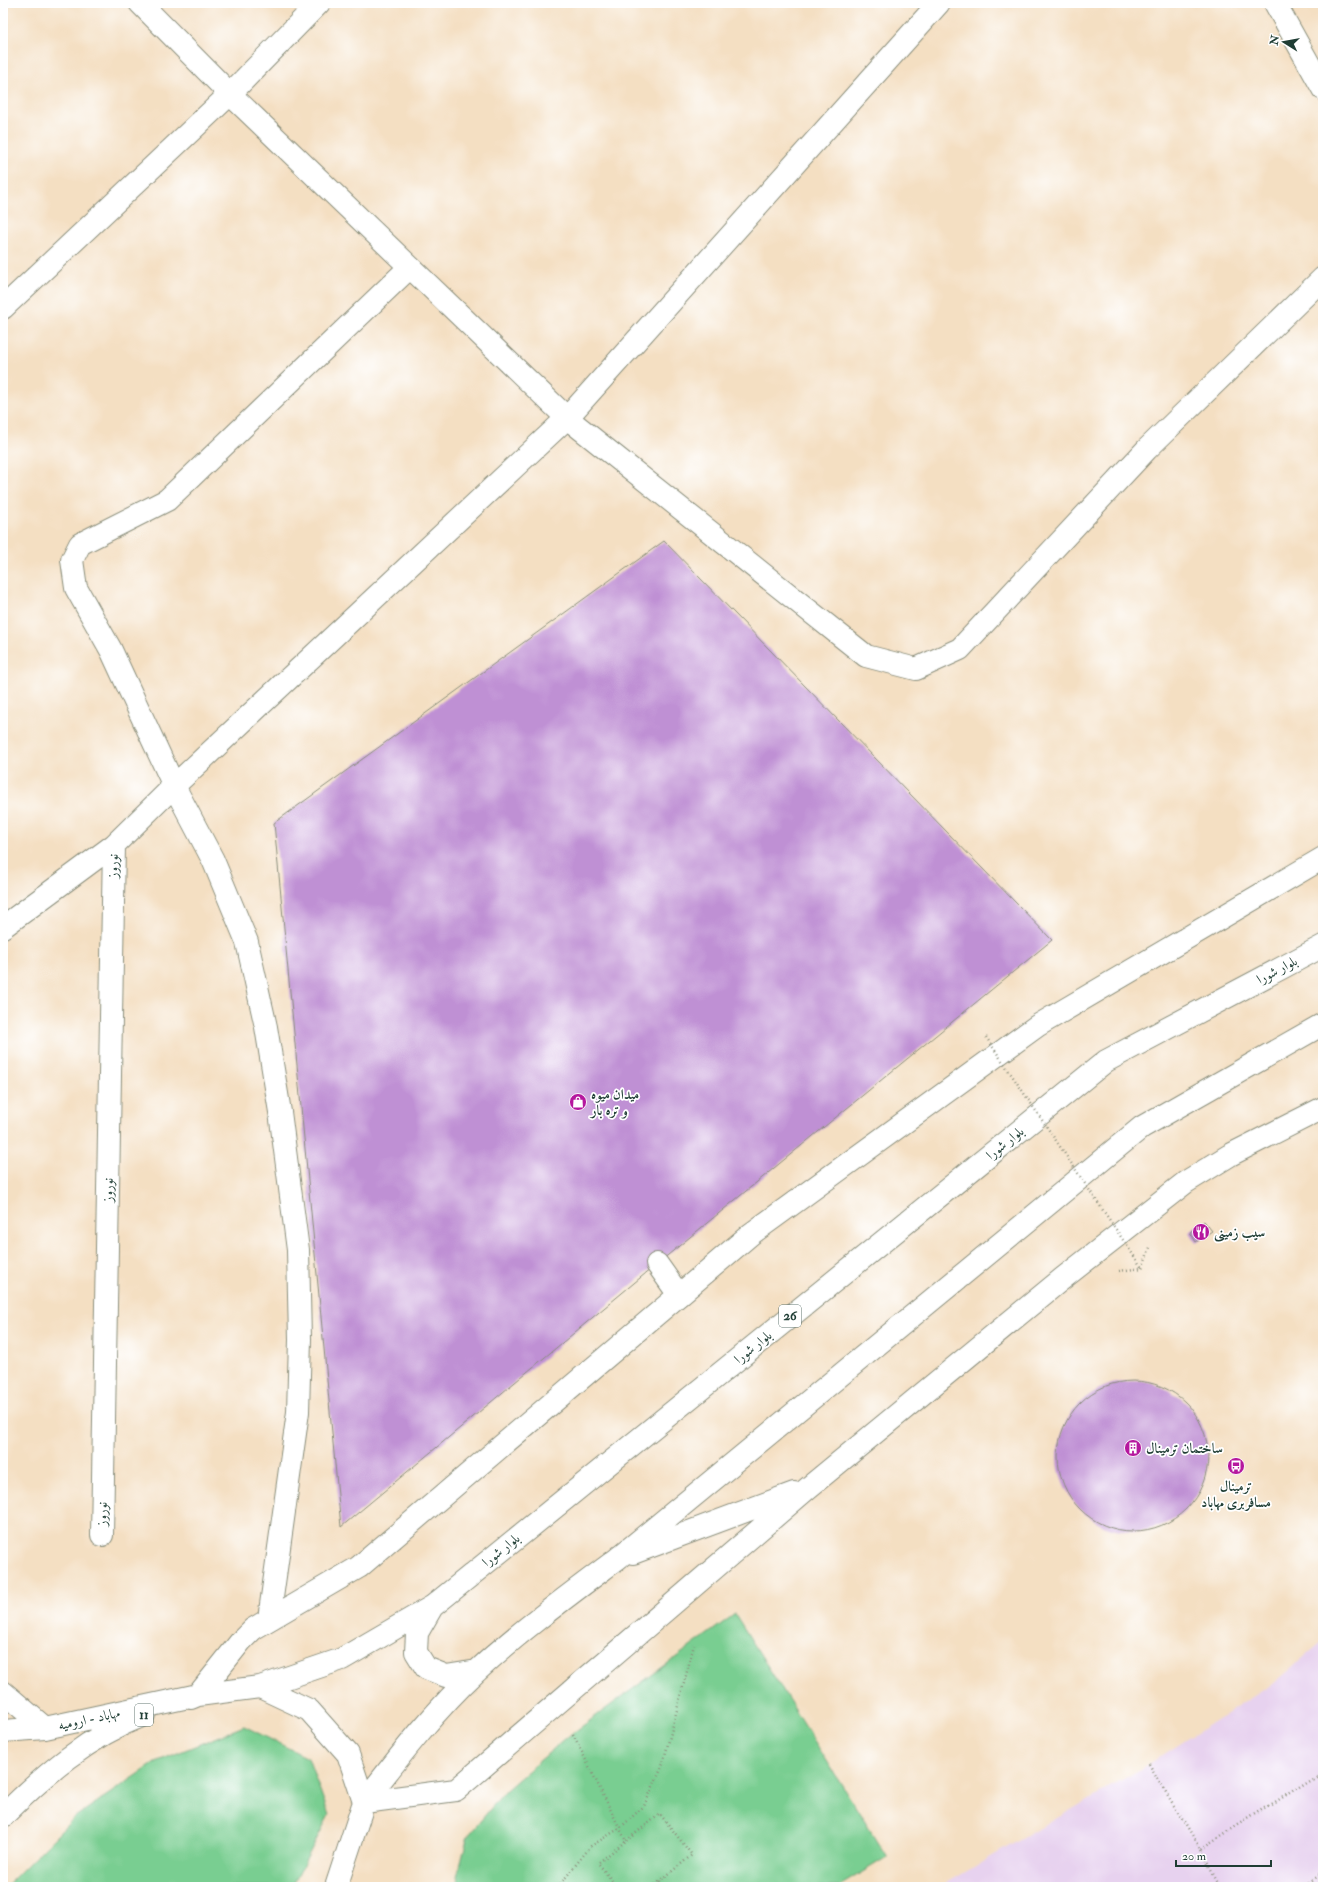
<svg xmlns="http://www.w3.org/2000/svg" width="1326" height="1890" font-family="'IM FELL Double Pica',Amiri,serif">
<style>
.built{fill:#e7d2ef}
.green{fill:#79ce91;stroke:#4c8662}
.building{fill:#bf90d4}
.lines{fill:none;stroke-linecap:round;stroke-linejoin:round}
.minor-casing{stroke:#8a8e7b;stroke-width:24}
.primary-casing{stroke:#8a8e7b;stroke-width:24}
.path{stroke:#8a8e7b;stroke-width:2.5;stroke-dasharray:1 3;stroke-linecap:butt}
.minor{stroke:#fff;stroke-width:22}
.primary{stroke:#fff;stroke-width:22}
.path-bridge{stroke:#8a8e7b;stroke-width:2.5;stroke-dasharray:1 3;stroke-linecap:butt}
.labels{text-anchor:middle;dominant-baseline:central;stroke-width:3.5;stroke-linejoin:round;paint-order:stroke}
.shield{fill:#fff;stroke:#627771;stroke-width:1}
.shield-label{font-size:13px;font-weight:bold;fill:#1f3d34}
.street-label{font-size:14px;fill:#1f3d34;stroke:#fff}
.poi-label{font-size:14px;font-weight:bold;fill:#1f3d34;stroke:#fff;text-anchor:start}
</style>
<rect width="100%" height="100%" fill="#fff"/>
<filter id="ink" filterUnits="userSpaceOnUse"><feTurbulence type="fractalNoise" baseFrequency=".025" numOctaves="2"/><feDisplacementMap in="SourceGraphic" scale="8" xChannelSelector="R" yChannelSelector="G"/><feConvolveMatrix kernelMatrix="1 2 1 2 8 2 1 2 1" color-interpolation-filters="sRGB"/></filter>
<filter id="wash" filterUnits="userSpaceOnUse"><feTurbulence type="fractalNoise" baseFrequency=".012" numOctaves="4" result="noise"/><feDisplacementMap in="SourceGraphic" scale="16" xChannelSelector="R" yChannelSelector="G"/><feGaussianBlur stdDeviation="0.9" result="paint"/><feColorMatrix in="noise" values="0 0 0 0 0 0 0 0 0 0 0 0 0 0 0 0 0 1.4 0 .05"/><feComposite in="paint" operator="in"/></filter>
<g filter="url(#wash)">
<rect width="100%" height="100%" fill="#f4dfc2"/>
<path class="built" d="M1323,1641V1887H940L1149,1764L1271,1685Z"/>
<path class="green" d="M735,1614L887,1857L838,1887H460L457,1876L468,1836L506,1790L566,1738Z
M244,1726L308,1758L329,1815L292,1887H5L75,1817L158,1761Z"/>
<g id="blocks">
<path class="building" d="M664,541L1052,940L640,1278L341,1527L274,823Z
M1204,1221L1212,1231L1196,1242L1190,1232Z
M1058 1456a75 75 0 1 1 150 0a75 75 0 1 1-150 0Z"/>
</g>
</g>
<g filter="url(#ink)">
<use href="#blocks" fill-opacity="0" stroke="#8a8e7b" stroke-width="1"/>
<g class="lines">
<g class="minor-casing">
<path id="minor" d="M140,3L230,94L567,418L866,656L916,669L960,649L1147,449L1323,278
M1275,3L1323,89
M3,308L230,94L319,3
M3,927L114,845L174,786L567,418L939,3
M657,1264L679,1295
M102,1535L114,845
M269,1619L298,1412L300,1339L298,1250L280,1112L266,1027L247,942L213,860L174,786L111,650L76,588L72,560L80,544L167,500L410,267"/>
</g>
<g class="primary-casing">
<path id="primary" d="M633,1553L794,1493
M432,1607L417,1633L416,1652L426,1668L446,1676L477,1671
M260,1687L342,1659L433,1606L1106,1061L1323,946
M3,1692L45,1728
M191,1698L198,1695L260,1687L309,1710L348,1754L364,1802L336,1887
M3,1731L45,1728L198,1695L241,1641L253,1629L359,1567L751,1234L1037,1026L1323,858
M364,1802C399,1757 435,1710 477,1671C521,1630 569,1595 617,1559L1142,1127L1323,1024
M364,1802L456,1790L808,1488L1062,1279L1186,1182L1230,1155L1323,1108
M3,1816C44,1775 89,1736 144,1715"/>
</g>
<path class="path" d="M1119,1271L1142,1268L1151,1245
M573,1734L626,1841L660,1814L692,1855L660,1881L664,1887
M1149,1764L1200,1849L1323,1772
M1200,1849L1220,1887
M558,1887L591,1846L620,1828L644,1806L662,1767L694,1645
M617,1887L598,1863L626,1841
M652,1887L660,1881
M1302,1887L1323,1873"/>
<use href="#minor" class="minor"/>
<use href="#primary" class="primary"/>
<path class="path-bridge" d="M986,1037L1142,1268"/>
</g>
</g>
<defs>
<g id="shop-disc" transform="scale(0.9)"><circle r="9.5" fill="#b5179e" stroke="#fff"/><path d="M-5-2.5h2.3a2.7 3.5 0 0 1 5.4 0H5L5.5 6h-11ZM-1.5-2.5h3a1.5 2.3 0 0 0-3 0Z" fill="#fff"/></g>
<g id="restaurant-disc" transform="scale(0.9)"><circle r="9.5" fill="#b5179e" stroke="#fff"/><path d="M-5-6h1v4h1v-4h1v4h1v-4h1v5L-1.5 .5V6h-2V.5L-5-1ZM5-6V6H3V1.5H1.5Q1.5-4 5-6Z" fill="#fff"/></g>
<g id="building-disc" transform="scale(0.9)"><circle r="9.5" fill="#b5179e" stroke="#fff"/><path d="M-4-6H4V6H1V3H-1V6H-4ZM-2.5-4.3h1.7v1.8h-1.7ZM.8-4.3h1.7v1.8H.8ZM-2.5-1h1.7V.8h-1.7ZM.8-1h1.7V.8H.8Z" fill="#fff"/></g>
<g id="bus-disc" transform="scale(0.9)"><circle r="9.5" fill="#b5179e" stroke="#fff"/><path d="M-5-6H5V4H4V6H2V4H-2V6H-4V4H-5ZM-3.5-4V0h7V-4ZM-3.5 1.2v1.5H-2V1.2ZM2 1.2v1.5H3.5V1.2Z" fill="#fff"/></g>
</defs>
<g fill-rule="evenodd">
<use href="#shop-disc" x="578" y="1102"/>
<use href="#restaurant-disc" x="1201" y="1232"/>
<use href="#building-disc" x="1133" y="1448"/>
<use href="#bus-disc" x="1236" y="1466"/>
</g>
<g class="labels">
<g class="shield">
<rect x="779" y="1305" width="22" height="22" rx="3"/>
<rect x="135" y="1704" width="18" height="22" rx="3"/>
</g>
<g class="shield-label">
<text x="790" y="1316">26</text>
<text x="144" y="1715">11</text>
</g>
<g class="street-label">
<text transform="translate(113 866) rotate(-89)">نوروز</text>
<text transform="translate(1277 970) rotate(-28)">بلوار شورا</text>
<text transform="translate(1005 1143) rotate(-39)">بلوار شورا</text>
<text transform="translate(108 1190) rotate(-89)">نوروز</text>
<text transform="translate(753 1347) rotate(-39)">بلوار شورا</text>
<text transform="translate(102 1514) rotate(-89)">نوروز</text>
<text transform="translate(501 1550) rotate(-39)">بلوار شورا</text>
<text transform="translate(89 1719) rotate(-12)">مهاباد - ارومیه</text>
</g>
<g class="poi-label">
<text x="591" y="1094">میدان میوه<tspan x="591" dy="16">و تره بار</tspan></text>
<text x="1214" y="1232">سیب زمینی</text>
<text x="1146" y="1448">ساختمان ترمینال</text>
<text x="1236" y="1486" text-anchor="middle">ترمینال<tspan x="1236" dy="16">مسافربری مهاباد</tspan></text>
</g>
</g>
<rect width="1326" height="1890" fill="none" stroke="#fff" stroke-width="16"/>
<g transform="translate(1284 42) rotate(281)" stroke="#ffffff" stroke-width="3" paint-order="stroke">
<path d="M0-3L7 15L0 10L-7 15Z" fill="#1f3d34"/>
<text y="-6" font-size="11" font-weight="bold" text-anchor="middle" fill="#1f3d34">N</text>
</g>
<path d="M1176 1860v6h95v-6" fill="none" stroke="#1f3d34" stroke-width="2"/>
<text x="1182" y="1860" font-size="12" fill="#1f3d34" stroke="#ffffff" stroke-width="3" paint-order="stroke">20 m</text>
</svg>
